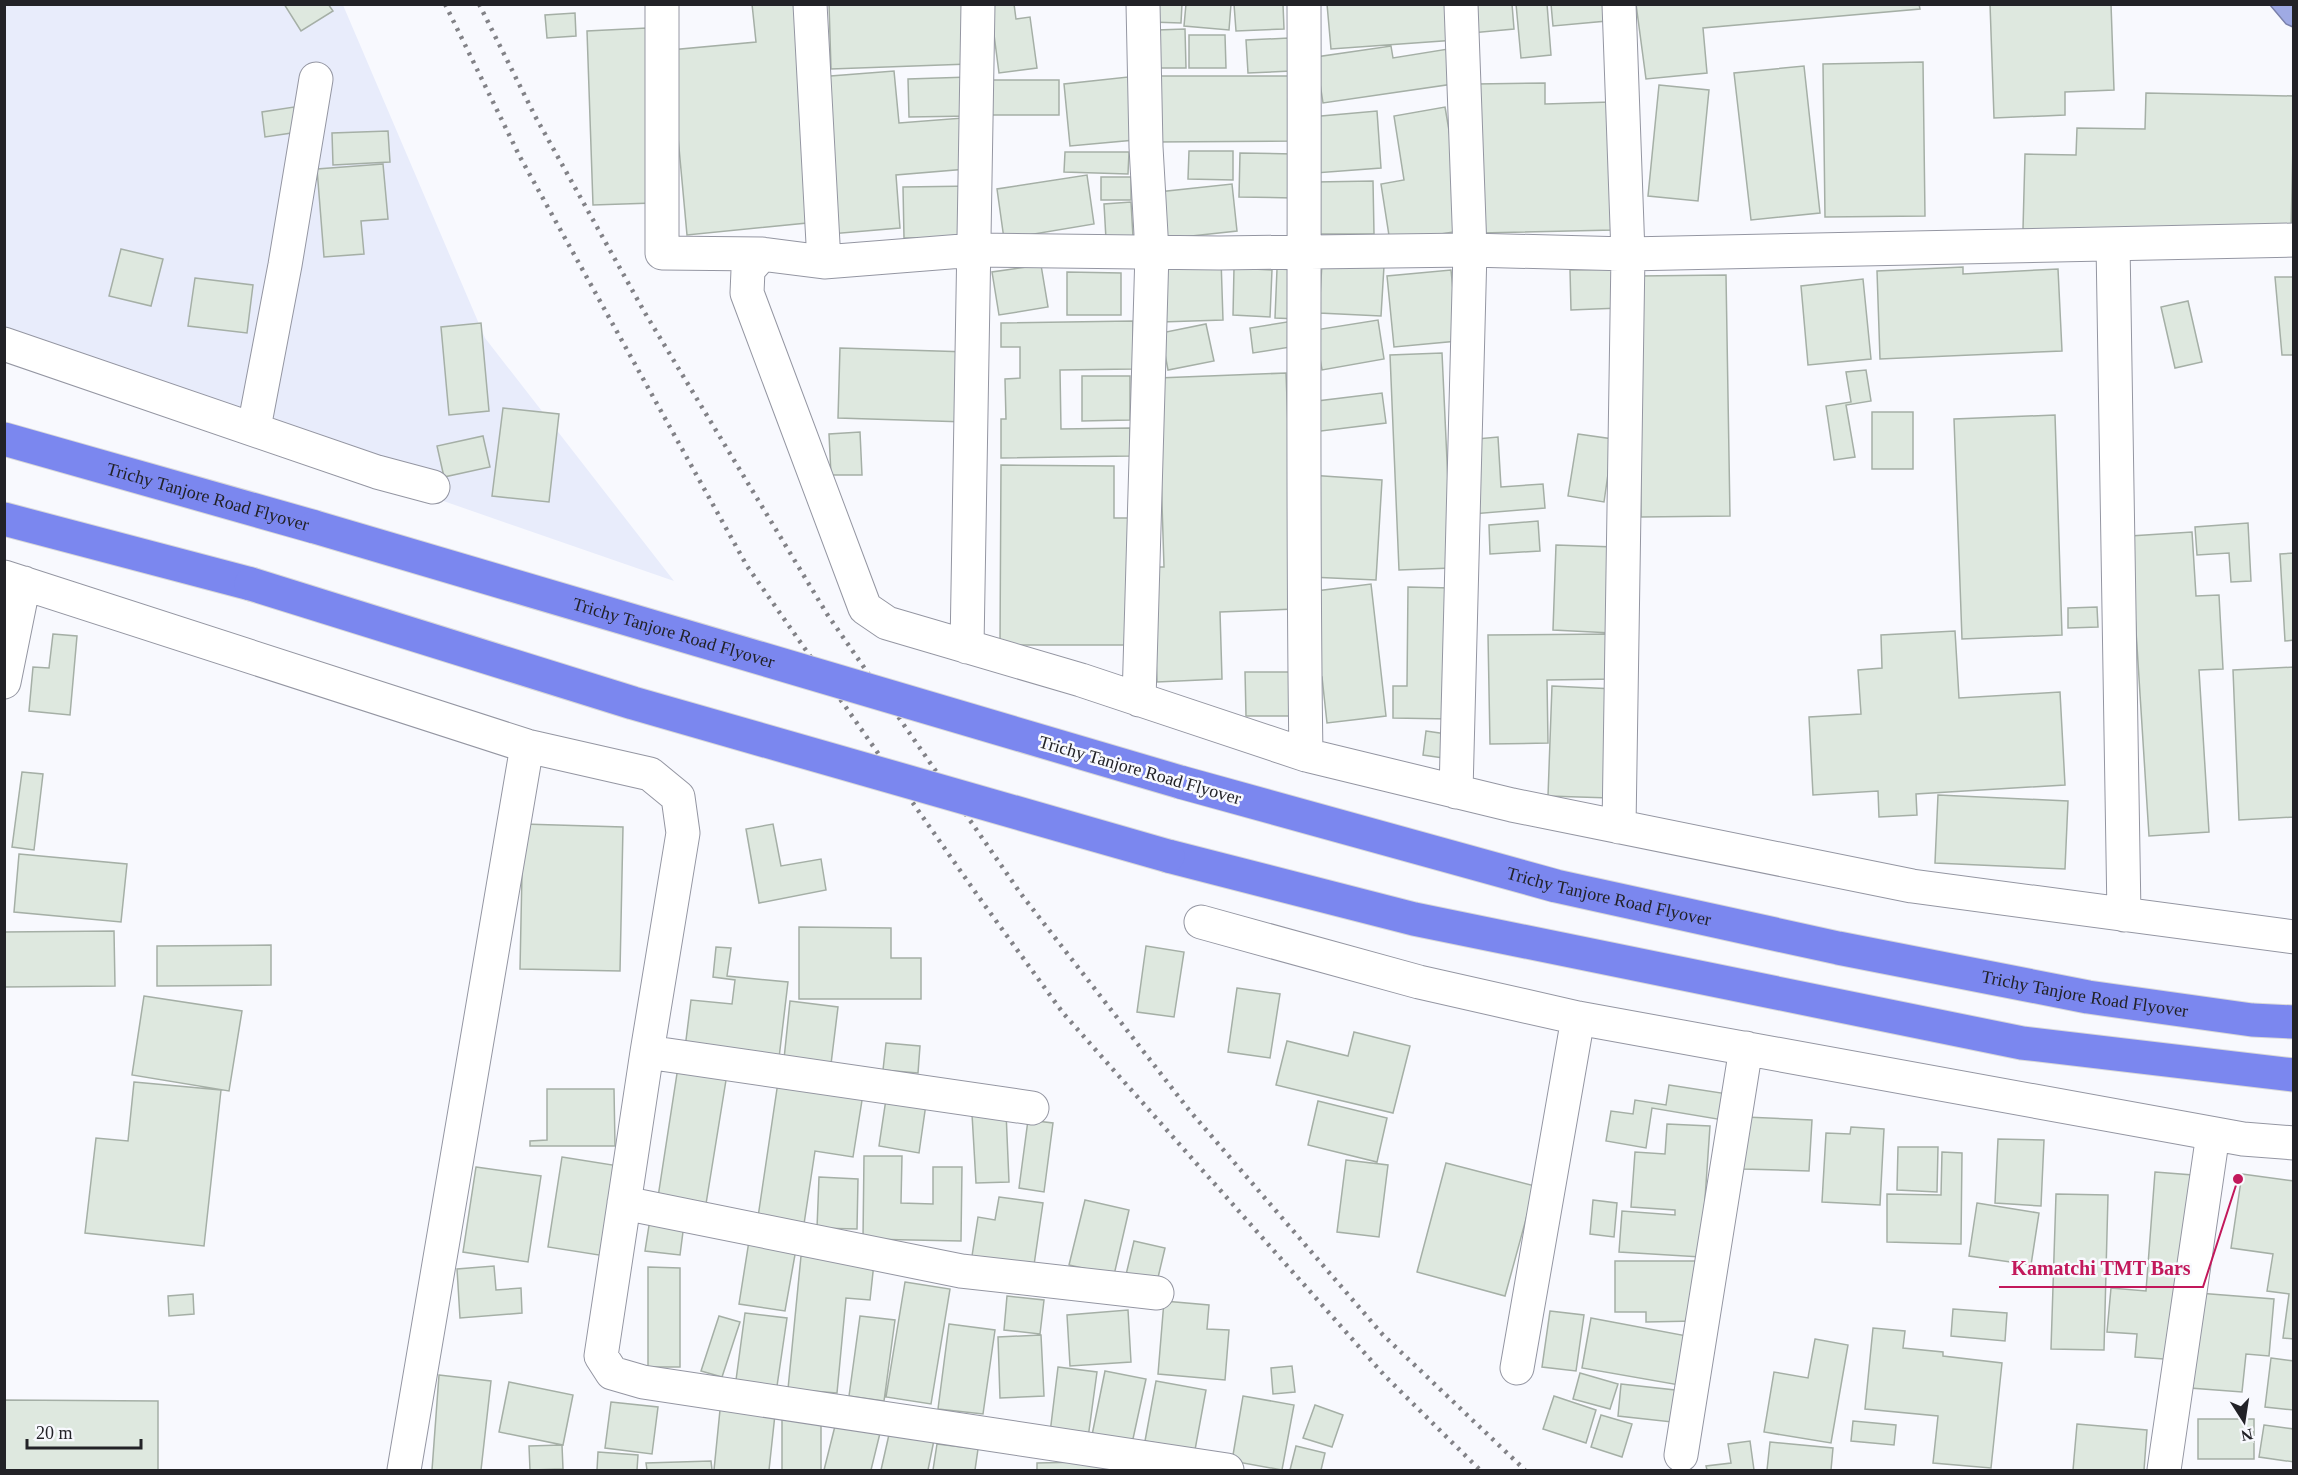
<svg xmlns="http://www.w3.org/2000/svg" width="2298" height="1475" font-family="Georgia,serif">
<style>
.built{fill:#e8ecfb}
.water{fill:#9faae4;stroke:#7a81ab;stroke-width:1.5}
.building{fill:#dee8df;stroke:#a5afa6;stroke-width:1.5}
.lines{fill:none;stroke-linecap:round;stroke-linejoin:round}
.street-casing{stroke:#9496a2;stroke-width:35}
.highway-casing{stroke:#d7d7d8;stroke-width:35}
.street{stroke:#fff;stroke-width:33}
.highway{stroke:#7b87ef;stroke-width:33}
.rail{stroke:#828287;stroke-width:4.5;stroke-dasharray:3 6;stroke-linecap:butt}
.highway-bridge-casing{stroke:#d7d7d8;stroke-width:35;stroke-linecap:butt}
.highway-bridge{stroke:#7b87ef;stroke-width:33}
.labels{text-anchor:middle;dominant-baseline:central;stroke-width:5;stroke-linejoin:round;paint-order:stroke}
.street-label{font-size:18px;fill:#222227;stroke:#f8f9fe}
.leader{fill:none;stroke:#c2185b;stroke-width:2}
.callout-dot{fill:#c2185b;stroke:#f8f9fe;stroke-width:2}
.callout-label{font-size:20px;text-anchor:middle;font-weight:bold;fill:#c2185b;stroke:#f8f9fe;stroke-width:5;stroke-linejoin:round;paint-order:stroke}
</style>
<rect width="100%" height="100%" fill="#f8f9fe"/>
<path class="built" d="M5,5H343L485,338L674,581L5,349Z"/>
<path class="water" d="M2270,5H2293V27L2286,24Z"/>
<path class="building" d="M284,4H328L333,11L301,31Z
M752,4H797L817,222L687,235L670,50L756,42Z
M829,4H967L969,64L831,69Z
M990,4H1014L1016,19L1030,17L1037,68L999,73Z
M1151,4H1182L1181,23L1151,22Z
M1186,4H1231L1229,30L1184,26Z
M1234,4H1283L1284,29L1236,31Z
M1327,4H1454L1456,40L1331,49Z
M1469,4H1512L1514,29L1471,33Z
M1516,4H1547L1551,55L1521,58Z
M1551,4H1606L1607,21L1553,26Z
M1636,4H1919L1920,9L1703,28L1707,73L1646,79Z
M1990,4H2111L2114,90L2065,92V115L1994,118Z
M575,13L576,36L547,38L545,15Z
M647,28L653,203L593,205L587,31Z
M1185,29L1186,68H1158L1157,30Z
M1189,35H1225L1226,68H1189Z
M1289,38L1291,71L1248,73L1246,40Z
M1391,46L1393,58L1448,49L1453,84L1323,103L1316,57Z
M1923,62L1925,216L1825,217L1823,64Z
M1804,66L1820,213L1751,220L1734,73Z
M894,71L899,123L963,118L967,169L896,175L900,228L830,234L818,77Z
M1153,76H1294V141L1154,142Z
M969,77L970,116L909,117L908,79Z
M1128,77L1135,140L1070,146L1064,84Z
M985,80H1059V115H985Z
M1545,83V104L1611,102L1614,230L1480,233L1476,84Z
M1659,85L1709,90L1698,201L1648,196Z
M2146,93L2294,96L2291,234L2023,229L2025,154L2076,155L2077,128L2145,129Z
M294,107L298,132L265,137L262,112Z
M1445,107L1466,230L1390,242L1381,184L1404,180L1394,116Z
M1377,111L1381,168L1315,173L1310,117Z
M388,131L390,162L333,165L332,133Z
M1189,151H1233V180L1188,179Z
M1065,152H1129L1128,174L1064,172Z
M1240,153L1294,154L1293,198L1239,197Z
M383,164L388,219L361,221L364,254L324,257L317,169Z
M1087,175L1094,224L1004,239L997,189Z
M1101,177H1131V200H1101Z
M1373,181L1374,234H1316V182Z
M1232,184L1237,231L1164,239L1158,192Z
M974,186V238H904L903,187Z
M1131,202L1133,237L1106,239L1104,204Z
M121,249L163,259L151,306L109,296Z
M1221,259L1223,320L1161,322L1160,261Z
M1322,263L1384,266L1381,316L1319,313Z
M1041,265L1048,307L999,315L992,272Z
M1963,267V274L2058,269L2062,351L1880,359L1877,271Z
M1234,268L1272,270L1270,317L1233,315Z
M1277,269L1300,270L1298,319L1275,318Z
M1618,269L1620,308L1571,310L1570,270Z
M1451,270L1458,341L1394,347L1387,276Z
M1067,272L1121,273V315H1067Z
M1726,275L1730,516L1641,517L1638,276Z
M2275,277H2294V355H2282Z
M195,278L253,285L247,333L188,326Z
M1863,279L1871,359L1808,365L1801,286Z
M2188,301L2202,362L2175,368L2161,307Z
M1378,320L1384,359L1322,370L1315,330Z
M1133,321V369L1060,370L1061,429L1130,428V456L1001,458V419H1006L1005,379L1020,378V347H1001V323Z
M1293,321L1297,346L1253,353L1250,328Z
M481,323L489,411L449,415L441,327Z
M1206,324L1214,361L1168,370L1161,333Z
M840,348L969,352L966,422L838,418Z
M1442,353L1452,568L1399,570L1390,355Z
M1866,370L1871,401L1846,405L1855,457L1834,460L1826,406L1851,402L1846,372Z
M1286,373L1295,609L1220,612L1222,679L1157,682L1152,567H1164L1158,378Z
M1082,376H1130V420L1082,421Z
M1382,393L1386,423L1313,432L1309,402Z
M503,408L559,414L549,502L492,496Z
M1872,412H1913V469H1872Z
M2055,415L2062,635L1962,639L1954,419Z
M860,432L862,475H831L829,434Z
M1578,434L1613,439L1604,502L1568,496Z
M483,436L490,467L444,477L437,446Z
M1498,437L1501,487L1543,484L1545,508L1472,514L1466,440Z
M1001,465L1114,466V518H1132L1126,645H1000Z
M1309,475L1382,480L1376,580L1310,577Z
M1538,521L1540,551L1490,554L1489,525Z
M2248,523L2251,581L2231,582L2229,553L2197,555L2195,527Z
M2192,532L2196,596L2219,595L2223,669L2199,670L2209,832L2149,836L2130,536Z
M1556,545L1615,547L1612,633L1553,630Z
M2294,553V640L2285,641L2280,554Z
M1371,584L1386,716L1327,723L1322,677H1317L1308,592Z
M1408,587L1451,588L1450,719L1393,718V686H1407Z
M2097,607L2098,627L2068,628V608Z
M1955,631L1959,698L2060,692L2065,785L1916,794L1917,815L1879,817L1878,791L1813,795L1809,717L1861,714L1858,670L1882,668L1881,635Z
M53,634L77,636L70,715L29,711L33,667L49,668Z
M1614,634L1615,679L1547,680L1548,743L1490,744L1488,635Z
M2294,667V817L2239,820L2233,670Z
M1245,672H1298V716H1246Z
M1552,686L1615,689L1610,798L1548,796Z
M1426,731L1453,735L1450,759L1423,755Z
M22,772L43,774L34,850L12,847Z
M1938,795L2068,801L2065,869L1935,863Z
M523,824L623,827L620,971L520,969Z
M773,824L781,866L821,859L826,890L759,903L746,829Z
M19,854L127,864L121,922L14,912Z
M799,927L891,928V958H921V999H799Z
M114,931L115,986L4,987V932Z
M271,945V985L157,986V946Z
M1146,946L1184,952L1174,1017L1137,1012Z
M716,947L731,948L727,976L788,982L779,1058L685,1048L691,1000L732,1004L735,980L713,977Z
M1237,988L1280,994L1270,1058L1228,1052Z
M144,996L242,1011L229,1091L132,1075Z
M790,1001L838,1007L831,1064L784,1059Z
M1354,1032L1410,1046L1393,1113L1276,1085L1287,1041L1348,1056Z
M886,1043L920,1046L918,1073L883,1070Z
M678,1067L727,1074L706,1204L658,1197Z
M134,1082L221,1090L204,1246L85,1233L96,1138L128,1141Z
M778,1082L863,1094L853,1157L815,1151L804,1224L758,1217Z
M1669,1085L1728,1094L1723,1120L1652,1108L1646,1148L1606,1141L1611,1111L1633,1114L1635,1100L1666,1105Z
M547,1089H614L615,1146H530V1141L547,1140Z
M886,1099L926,1104L919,1153L879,1146Z
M1318,1101L1387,1118L1377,1162L1308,1145Z
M1006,1112L1009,1182L976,1183L972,1114Z
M1745,1117L1812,1120L1809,1171L1743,1169Z
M1028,1120L1053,1123L1044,1192L1019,1188Z
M1667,1124L1710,1126L1701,1257L1619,1252L1622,1211L1675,1215V1210L1631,1207L1635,1152L1665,1154Z
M1851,1127L1884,1129L1880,1205L1822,1202L1826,1133L1850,1134Z
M1998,1139L2044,1140L2041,1206L1995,1203Z
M1898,1147H1938L1937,1192L1897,1190Z
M1942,1152L1962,1153L1961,1244L1887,1242V1194L1941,1195Z
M864,1156H902L901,1203L933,1204V1167H962L961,1241L863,1239Z
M562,1157L619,1166L605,1256L548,1247Z
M1346,1160L1388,1165L1379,1237L1337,1232Z
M1446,1163L1535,1186L1505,1296L1417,1272Z
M476,1167L541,1176L528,1262L463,1252Z
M2155,1172L2193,1175L2179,1360L2135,1357L2137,1334L2107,1332L2111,1288L2146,1291Z
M2242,1174L2294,1181V1339L2283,1338L2289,1294L2267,1291L2273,1254L2231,1248Z
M819,1177L858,1179L857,1229L817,1228Z
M2056,1194L2108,1195L2104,1350L2051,1349Z
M999,1197L1043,1203L1034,1265L972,1256L978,1217L995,1220Z
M1085,1200L1129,1210L1114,1275L1069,1265Z
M1593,1200L1617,1203L1614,1237L1590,1234Z
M1977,1203L2039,1213L2031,1265L1969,1256Z
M650,1219L684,1224L680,1255L645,1251Z
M749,1241L796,1249L785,1311L739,1304Z
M1134,1241L1165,1248L1156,1286L1125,1279Z
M801,1256L874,1263L870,1300L846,1298L837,1393L788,1389Z
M1615,1261H1695V1321L1646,1322V1312H1615Z
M494,1266L496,1290L521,1288L522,1313L460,1318L457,1269Z
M648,1267L680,1268V1367H648Z
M905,1282L950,1289L931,1404L886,1397Z
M2198,1293L2274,1299L2269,1356L2246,1354L2242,1392L2190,1388Z
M193,1294L194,1314L169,1316L168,1296Z
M1007,1296L1044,1300L1040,1334L1004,1330Z
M1164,1301L1209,1305L1207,1329L1229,1330L1225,1380L1158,1374Z
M1953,1309L2007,1313L2005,1341L1951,1336Z
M1128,1310L1131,1362L1070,1366L1067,1315Z
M1550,1311L1584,1315L1576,1371L1542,1367Z
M745,1313L787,1318L777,1386L736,1380Z
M719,1316L740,1322L722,1377L701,1371Z
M860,1316L895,1320L884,1401L849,1396Z
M1591,1318L1687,1336L1679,1385L1582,1368Z
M949,1324L995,1330L983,1414L938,1409Z
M1873,1328L1905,1331L1903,1348L1943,1352V1356L2002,1363L1991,1468L1933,1463L1938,1416L1865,1409Z
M1041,1335L1044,1396L1000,1398L998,1337Z
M1815,1339L1848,1345L1831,1443L1764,1432L1774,1372L1808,1378Z
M2271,1358L2294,1361V1410L2265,1407Z
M1292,1366L1295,1392L1273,1394L1271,1368Z
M1058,1367L1097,1372L1088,1438L1050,1433Z
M1105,1371L1146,1379L1131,1448L1091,1440Z
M1580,1373L1618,1384L1610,1409L1573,1399Z
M439,1375L491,1381L481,1470H432Z
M1156,1381L1206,1390L1195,1450L1145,1441Z
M509,1382L573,1395L563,1445L499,1432Z
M1621,1384L1675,1390L1672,1422L1618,1416Z
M1243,1396L1294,1405L1282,1470L1232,1461Z
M1554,1396L1596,1410L1586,1443L1543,1429Z
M4,1400L158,1401V1470H4Z
M721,1400L776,1405L769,1470H714Z
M611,1402L658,1407L652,1454L605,1448Z
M1315,1405L1343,1415L1332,1447L1303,1438Z
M782,1415H821V1470H782Z
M1601,1415L1632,1424L1622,1457L1591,1447Z
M837,1418L881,1429L871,1470H824Z
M2198,1419H2254V1459H2198Z
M1853,1421L1896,1425L1894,1445L1851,1441Z
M2077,1424L2147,1430L2144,1470H2073Z
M2264,1425L2294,1429V1462L2259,1457Z
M890,1430L934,1440L928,1470H881Z
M1750,1441L1754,1470H1707L1706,1466L1731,1463L1728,1444Z
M1770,1442L1833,1448L1831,1470H1767Z
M937,1444L978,1449L975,1470H933Z
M562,1445L563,1469L530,1470L529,1446Z
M1296,1446L1325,1453L1321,1470H1290Z
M598,1452L638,1455L637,1470H597Z
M711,1461L712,1470H647L646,1463Z
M1127,1461V1470H1037V1463Z"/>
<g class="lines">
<g class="street-casing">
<path id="street" d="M662,4V253L762,254
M810,4L824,262
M1304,4C1305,255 1302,505 1306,755
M2294,240L1628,254L1470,250L1219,253L975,250L824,262L762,254L748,270L747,293L865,608L887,623L1081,680L1306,755L1512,805L1912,886L2294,937
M2113,244L2124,915
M4,344L377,472L433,487
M254,428L285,265L316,79
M4,577L527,746L650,774L678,797L683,833L647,1052L601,1356L612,1373L643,1382L1227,1470
M967,647L978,4
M4,682L24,583
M1139,700L1152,252L1146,147L1143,4
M1456,792L1470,250L1461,4
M1619,827L1628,254L1619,4
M1201,922L1419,982L1578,1018L2243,1139L2294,1143
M647,1052L1032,1108
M624,1203L961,1271L1157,1293
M1517,1368L1578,1018
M1681,1455L1746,1048
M404,1470L527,746
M2164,1470L2213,1134"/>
</g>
<g class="highway-casing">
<g id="highway">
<path id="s1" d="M4,439L315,527"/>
<path d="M4,519L251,584"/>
<path id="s2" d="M1180,782L1556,886L1838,948L2088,997L2252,1020L2294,1022"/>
<path d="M1168,856L1414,919L2022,1043L2294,1075"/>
</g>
</g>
<use href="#street" class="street"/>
<use href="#highway" class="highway"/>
<path class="rail" d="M445,4L520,157L747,566L978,896L1063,1013L1385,1376L1480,1470
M479,4L535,116L645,313L827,614L1021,894L1189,1110L1383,1335L1525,1470"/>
<g class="highway-bridge-casing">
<g id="highway-bridge">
<path id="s3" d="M315,527L1180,782"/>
<path d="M251,584L633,703L1168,856"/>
</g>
</g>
<use href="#highway-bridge" class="highway-bridge"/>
</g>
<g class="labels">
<g class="street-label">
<text stroke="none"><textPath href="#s1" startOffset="212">Trichy Tanjore Road Flyover</textPath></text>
<text stroke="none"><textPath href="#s3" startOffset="374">Trichy Tanjore Road Flyover</textPath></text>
<text transform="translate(1140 770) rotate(16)">Trichy Tanjore Road Flyover</text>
<text stroke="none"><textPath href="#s2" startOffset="444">Trichy Tanjore Road Flyover</textPath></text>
<text stroke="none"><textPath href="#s2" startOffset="930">Trichy Tanjore Road Flyover</textPath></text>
</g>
</g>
<path class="leader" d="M2238 1179L2203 1287H1999"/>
<circle class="callout-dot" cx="2238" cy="1179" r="6"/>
<g class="callout-label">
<text x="2101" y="1275">Kamatchi TMT Bars</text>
</g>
<rect width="2298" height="1475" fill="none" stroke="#222227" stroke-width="12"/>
<g transform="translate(2244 1421) rotate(168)" stroke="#f8f9fe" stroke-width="4.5" paint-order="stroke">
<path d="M0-4.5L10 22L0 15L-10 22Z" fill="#222227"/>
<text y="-9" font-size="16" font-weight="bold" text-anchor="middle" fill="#222227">N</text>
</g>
<path d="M27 1439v9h114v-9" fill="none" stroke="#222227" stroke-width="3"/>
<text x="36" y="1439" font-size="18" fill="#222227" stroke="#f8f9fe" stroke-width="4.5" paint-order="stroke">20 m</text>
</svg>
